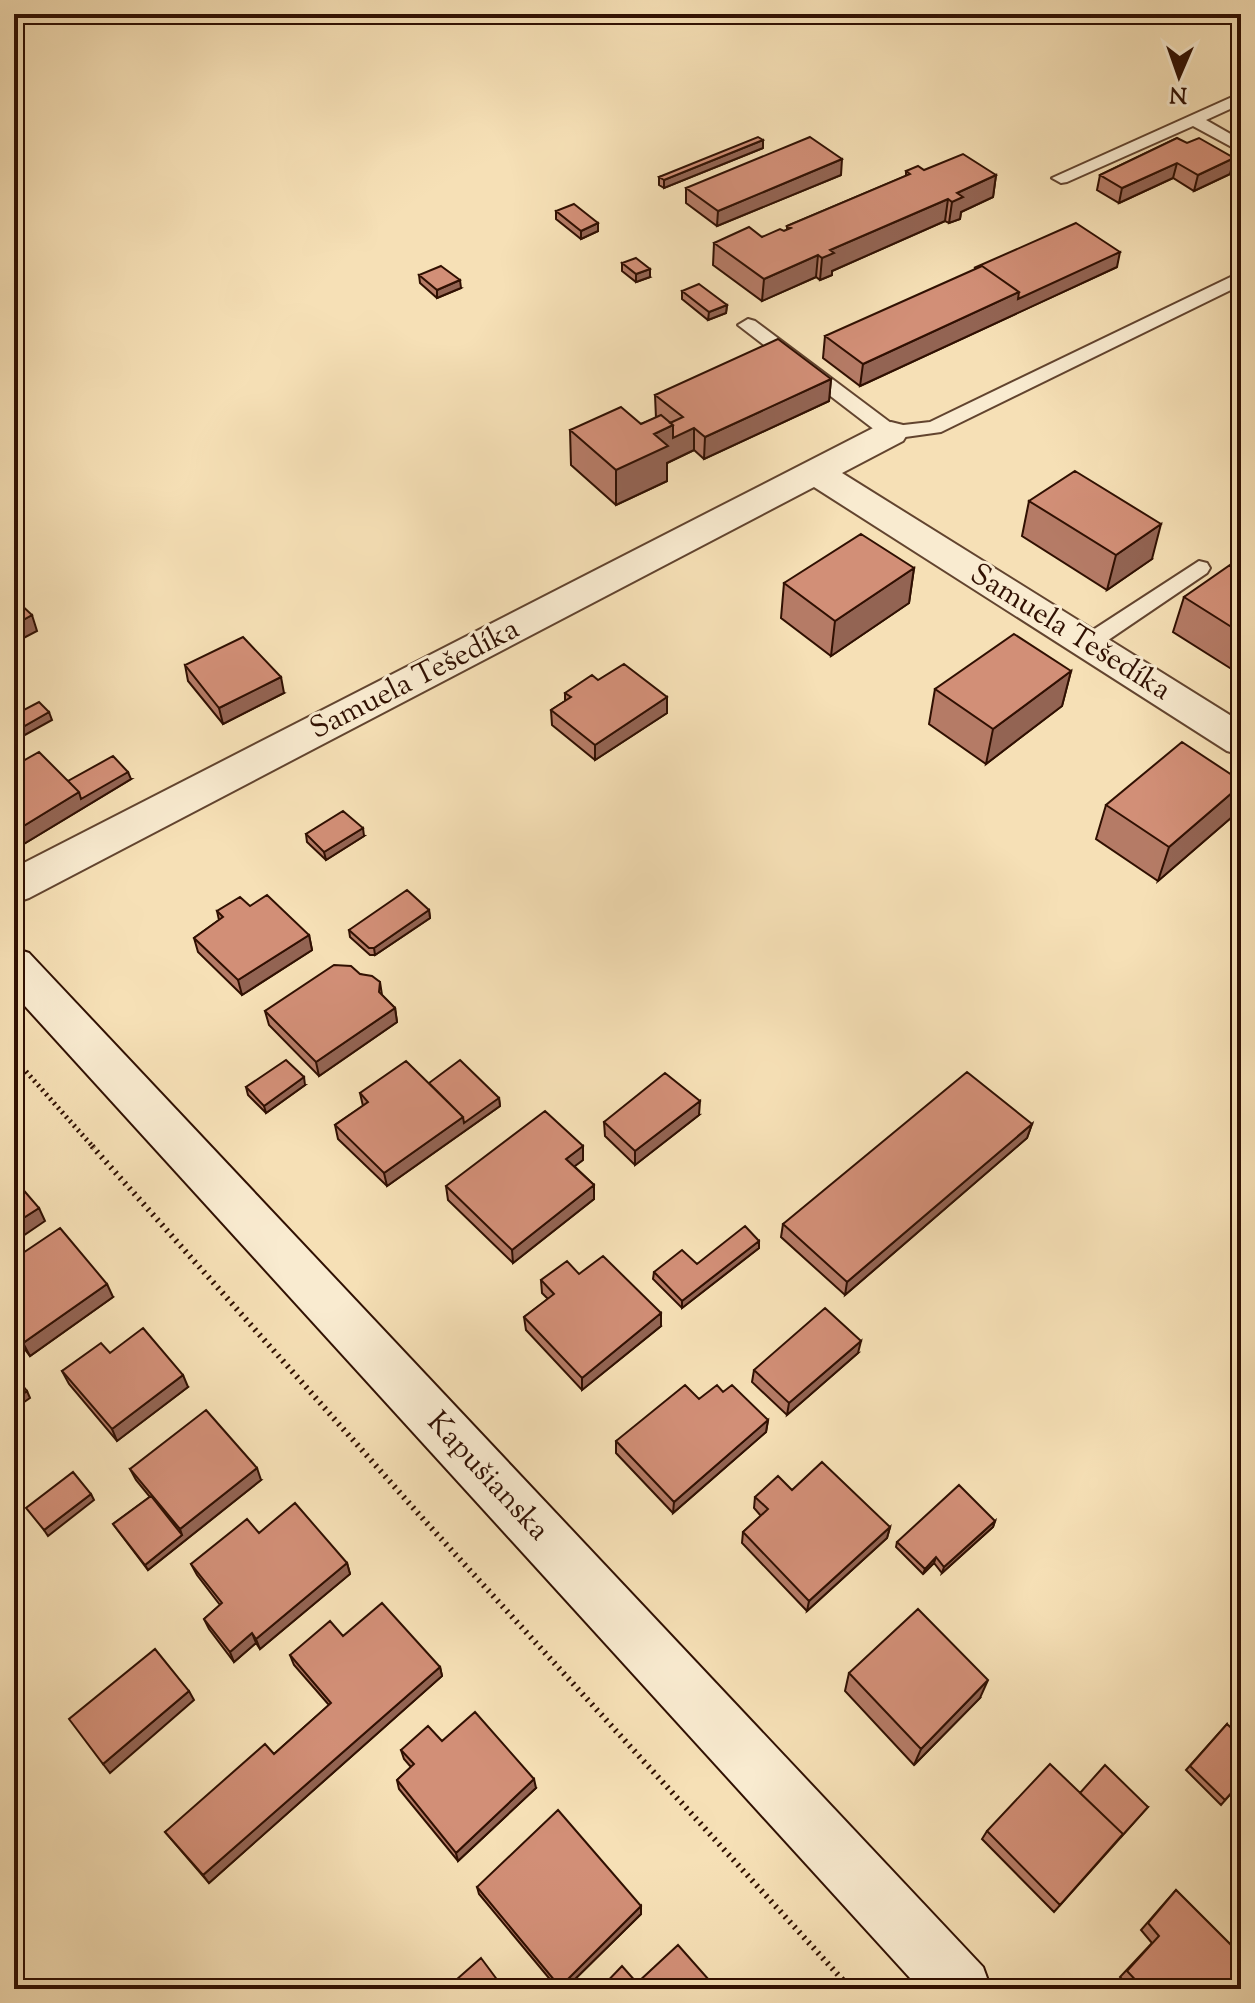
<svg xmlns="http://www.w3.org/2000/svg" width="1255" height="2003" font-family="'Sorts Mill Goudy',serif">
<style>
.lines{fill:none;stroke-linecap:round;stroke-linejoin:round}
.service-casing{stroke:#62442f;stroke-width:4}
.minor-casing{stroke:#62442f;stroke-width:4}
.secondary-casing{stroke:#301002;stroke-width:4}
.path-far1{stroke:#301002;stroke-width:5;stroke-dasharray:2 4;stroke-linecap:butt}
.path{stroke:#301002;stroke-width:6;stroke-dasharray:2 5;stroke-linecap:butt}
.service{fill:#f9ebd0;fill-rule:evenodd}
.minor{fill:#f9ebd0;fill-rule:evenodd}
.secondary{fill:#f9ebd0;fill-rule:evenodd}
.wall{fill:#b57b66;stroke:#301002;stroke-width:2}
.shaded-wall{fill:#936453;stroke:#301002;stroke-width:2}
.building{fill:#d28f77;stroke:#301002;stroke-width:2}
.labels{text-anchor:middle;dominant-baseline:central;stroke-width:6;stroke-linejoin:round;paint-order:stroke}
.street-label{font-size:30px;fill:#301002;stroke:#f9ebd0}
</style>
<rect width="100%" height="100%" fill="#f6e0b6"/>
<filter id="stains"><feTurbulence type="fractalNoise" baseFrequency=".0025" numOctaves="4"/><feColorMatrix values="0 0 0 0 .2 0 0 0 0 .09 0 0 0 0 .02 0 0 0 .5 -.17"/></filter>
<radialGradient id="worn" r=".72"><stop offset=".6" stop-color="#630" stop-opacity="0"/><stop offset="1" stop-color="#630" stop-opacity=".3"/></radialGradient>
<g class="lines">
<g class="service-casing">
<path id="service" d="M1241,93V104L1206,120L1241,140V152L1193,126L1067,182L1061,183L1052,178Z
M1241,272V285L941,432L891,439L884,437L738,325L748,319L755,321L895,426L930,422Z
M1199,561L1207,563L1210,568L1207,573L1095,649H1079L1076,644L1079,639Z"/>
</g>
<g class="minor-casing">
<path id="minor" d="M891,422L903,425L908,433L903,441L842,473L1241,722V755L1227,751L814,487L29,898L14,903V868L879,425Z"/>
</g>
<g class="secondary-casing">
<path id="secondary" d="M14,948L29,953L983,1967L991,1989H920L14,994Z"/>
</g>
<path class="path-far1" d="M14,1058L94,1148"/>
<path class="path" d="M92,1146L425,1521L851,1989"/>
<use href="#service" class="service"/>
<use href="#minor" class="minor"/>
<use href="#secondary" class="secondary"/>
</g>
<path class="wall" d="M1177,138L1230,174L1194,191L1173,178L1119,203L1097,190L1100,175Z
M763,148L664,188L659,185V177Z
M924,170L996,175L993,197L961,212L960,219L949,223L945,221L832,271V275L820,280L816,277L762,301L713,265L714,243L762,237L784,231L787,230V226L906,176V171Z
M841,175L717,226L686,203V188Z
M556,211L598,223V231L581,239L556,219Z
M622,263L650,277L636,282L622,271Z
M1117,267L860,386L823,358L825,336Z
M419,275L461,288L437,298L420,283Z
M682,291L727,305L726,313L708,320L682,299Z
M831,379L829,401L704,459L694,450L667,463V481L616,505L571,465L570,430L641,424L656,418L655,395Z
M1029,501L1152,559L1107,590L1022,536Z
M914,568L909,603L831,656L781,618L784,583Z
M1241,572V675L1173,632L1184,597Z
M185,665L284,693L223,724L188,681Z
M1071,671L1062,706L986,764L929,724L935,689Z
M565,693L667,697V713L595,760L552,725L551,710L565,701Z
M14,766L68,781L131,779L22,845L14,836Z
M1106,805L1232,817L1158,881L1096,839Z
M306,834L364,836L326,860L307,842Z
M429,910L430,918L375,955H370L350,937L349,930Z
M217,911L309,935L312,950L242,995L198,952L194,938L219,920Z
M360,974L380,982L382,995L395,1008L397,1022L319,1076L269,1025L265,1011Z
M429,1083L499,1098L500,1106L387,1186L338,1139L335,1125L363,1106L360,1093Z
M305,1085L266,1113L248,1095L246,1087Z
M699,1115L635,1165L605,1136L604,1122Z
M1032,1124L1027,1138L845,1295L781,1237L783,1224Z
M583,1160L574,1166L594,1185V1199L513,1263L448,1200L446,1186Z
M759,1241V1248L682,1308L653,1279L654,1272L697,1264Z
M14,1259L113,1297L30,1356L14,1335Z
M579,1274L661,1326L582,1390L526,1330L524,1317L548,1299L542,1293L541,1280Z
M110,1353L188,1387L117,1441L69,1384L62,1371Z
M858,1353L787,1415L752,1382L754,1370Z
M723,1392L768,1420L766,1432L673,1513L616,1453V1441L699,1399Z
M130,1469L261,1480L148,1570L113,1524L150,1497L136,1480Z
M792,1490L890,1527L887,1538L807,1611L742,1543L743,1532L761,1516L754,1508L755,1497Z
M995,1521L993,1527L942,1573L934,1563L923,1574L896,1547L897,1542Z
M259,1533L347,1563L350,1574L260,1649L256,1643L234,1662L209,1629L204,1619L220,1605L197,1575L191,1564Z
M343,1636L440,1667L442,1676L209,1883L165,1832L274,1754L329,1705L294,1665L290,1655Z
M849,1673L980,1698L914,1765L845,1691Z
M1227,1724L1241,1782L1221,1805L1186,1770Z
M442,1741L536,1788L458,1861L399,1789L397,1780L411,1767L404,1759L401,1750Z
M1080,1793L1148,1807L1054,1912L982,1839L987,1831Z
M477,1887L641,1906V1914L565,1989H558L479,1894Z
M1176,1890L1233,1947L1241,1936V1989H1131L1120,1977L1152,1943L1141,1930Z"/>
<path class="shaded-wall" d="M763,140V148L664,188V180Z
M1234,158L1230,174L1194,191L1198,175Z
M842,159L841,175L717,226L718,211Z
M1177,163L1173,178L1119,203L1122,188Z
M996,175L993,197L961,212L960,219L949,223L952,202L957,193Z
M948,199L945,221L832,271V275L820,280L822,258L830,250Z
M598,223V231L581,239V231Z
M1120,252L1117,267L860,386L863,364L1019,292Z
M818,255L816,277L762,301L764,279Z
M650,269V277L636,282V274Z
M460,280L461,288L437,298V290Z
M727,305L726,313L708,320L709,312Z
M831,379L829,401L704,459L705,437Z
M673,425L694,428V450L667,463V481L616,505V470L654,434Z
M1161,524L1152,559L1107,590L1116,555Z
M914,568L909,603L831,656L835,621Z
M32,615L37,631L14,643V625Z
M1071,671L1062,706L986,764L993,729Z
M281,677L284,693L223,724L219,708Z
M667,697V713L595,760V745Z
M49,712L52,720L14,741V732Z
M128,772L131,779L22,845L17,830L79,792Z
M1241,785V791L1232,817L1158,881L1169,847Z
M363,828L364,836L326,860L324,852Z
M429,910L430,918L375,955L374,948Z
M309,935L312,950L242,995L238,980Z
M395,1008L397,1022L319,1076L316,1062Z
M304,1077L305,1085L266,1113L264,1106Z
M499,1098L500,1106L387,1186L384,1173L463,1117Z
M700,1101L699,1115L635,1165V1151Z
M1032,1124L1027,1138L845,1295L847,1282Z
M583,1146V1160L567,1172L566,1159Z
M594,1185V1199L513,1263L512,1250Z
M39,1208L45,1221L14,1242V1224Z
M759,1241V1248L682,1308V1301Z
M107,1284L113,1297L30,1356L23,1343Z
M661,1313V1326L582,1390V1378Z
M861,1341L858,1353L787,1415L789,1403Z
M183,1375L188,1387L117,1441L112,1429Z
M27,1391L30,1398L14,1409V1400Z
M768,1420L766,1432L673,1513L674,1502Z
M257,1468L261,1480L148,1570L145,1565L182,1535L180,1529Z
M91,1494L94,1500L48,1536L44,1530Z
M995,1521L993,1527L942,1573L944,1567Z
M890,1527L887,1538L807,1611L809,1601Z
M936,1557L934,1563L923,1574L925,1569Z
M347,1563L350,1574L260,1649L256,1639Z
M252,1633L256,1643L234,1662L230,1652Z
M440,1667L442,1676L209,1883L203,1875Z
M988,1680L980,1698L914,1765L921,1749Z
M189,1691L194,1700L110,1773L103,1764Z
M534,1779L536,1788L458,1861L456,1853Z
M641,1906V1914L565,1989H560V1987Z"/>
<path class="building" d="M758,137L763,140L664,180L659,177Z
M810,137L842,159L718,211L686,188Z
M1177,138L1187,143L1199,138L1234,158L1198,175L1177,163L1122,188L1100,175Z
M963,154L996,175L957,193L963,197L952,202L948,199L830,250L834,253L822,258L818,255L764,279L714,243L749,227L762,237L780,229L784,231L791,228L787,226L910,174L906,171L918,166L924,170Z
M574,204L598,223L581,231L556,211Z
M1076,223L1120,252L1018,299L1019,292L982,266L974,268Z
M636,258L650,269L636,274L622,263Z
M441,266L460,280L437,290L419,275Z
M982,266L1019,292L863,364L825,336Z
M699,284L727,305L709,312L682,291Z
M778,339L831,379L705,437L694,428L673,438V425L670,423L683,417L655,395Z
M621,407L641,424L661,415L673,425L654,434L668,446L616,470L570,430Z
M1075,471L1161,524L1116,555L1029,501Z
M861,534L914,568L835,621L784,583Z
M1230,565L1241,572V633L1184,597Z
M17,601L32,615L14,625V603Z
M1014,634L1071,671L993,729L935,689Z
M243,637L281,677L219,708L185,665Z
M624,664L667,697L595,745L551,710L571,697L565,693L592,675L598,680Z
M39,702L49,712L14,732V715Z
M1182,742L1241,781V785L1169,847L1106,805Z
M39,752L79,792L17,830L14,827V766Z
M113,756L128,772L81,799L79,792L68,781Z
M343,811L363,828L324,852L306,834Z
M407,890L429,910L374,948H369L349,930Z
M267,895L309,935L238,980L194,938L223,917L217,911L240,897L250,906Z
M334,965L351,966L360,974L372,976L380,982L379,992L395,1008L316,1062L265,1011Z
M286,1060L304,1077L264,1106L246,1087Z
M460,1060L499,1098L464,1123L463,1117L429,1083Z
M406,1061L463,1117L384,1173L335,1125L368,1102L360,1093Z
M967,1072L1032,1124L847,1282L783,1224Z
M665,1073L700,1101L635,1151L604,1122Z
M545,1111L583,1146L566,1159L594,1185L512,1250L446,1186Z
M14,1179L39,1208L14,1224Z
M745,1226L759,1241L682,1301L654,1272L682,1250L697,1264Z
M60,1228L107,1284L23,1343L14,1331V1259Z
M603,1256L661,1313L582,1378L524,1317L554,1294L541,1280L567,1261L579,1274Z
M825,1308L861,1341L789,1403L754,1370Z
M143,1328L183,1375L112,1429L62,1371L101,1343L110,1353Z
M14,1375L27,1391L14,1400Z
M685,1385L699,1399L717,1385L723,1392L732,1385L768,1420L674,1502L616,1441Z
M206,1410L257,1468L180,1529L130,1469Z
M822,1462L890,1527L809,1601L743,1532L768,1509L755,1497L778,1476L792,1490Z
M73,1472L91,1494L44,1530L26,1508Z
M959,1485L995,1521L944,1567L936,1557L925,1569L897,1542Z
M151,1496L182,1535L145,1565L113,1524Z
M295,1503L347,1563L256,1639L252,1633L230,1652L204,1619L222,1603L191,1564L247,1519L259,1533Z
M382,1603L440,1667L203,1875L165,1832L265,1744L274,1754L331,1703L290,1655L330,1621L343,1636Z
M918,1609L988,1680L921,1749L849,1673Z
M155,1649L189,1691L103,1764L69,1719Z
M475,1712L534,1779L456,1853L397,1780L414,1764L401,1750L428,1726L442,1741Z
M1227,1724L1241,1737V1782L1225,1800L1190,1766Z
M1050,1764L1123,1834L1060,1905L987,1831Z
M1105,1765L1148,1807L1120,1838L1123,1834L1080,1793Z
M558,1810L641,1906L560,1987L477,1887Z
M1176,1890L1234,1948L1241,1939V1989H1144L1127,1971L1159,1936L1148,1923Z
M678,1945L717,1989H600L622,1966L637,1983Z
M481,1958L504,1989H450L448,1987Z"/>
<g class="labels">
<g class="street-label">
<text transform="translate(1070 633) rotate(32)">Samuela Tešedíka</text>
<text transform="translate(415 680) rotate(-27)">Samuela Tešedíka</text>
<text transform="translate(487 1477) rotate(47)">Kapušianska</text>
</g>
</g>
<rect width="1255" height="2003" fill="none" stroke="#f6e0b6" stroke-width="48"/>
<rect x="16" y="16" width="1223" height="1971" fill="none" stroke="#301002" stroke-width="4"/>
<rect x="24" y="24" width="1207" height="1955" fill="none" stroke="#301002" stroke-width="2"/>
<g transform="translate(1179 76) rotate(182)" stroke="#f9ebd0" stroke-width="6" paint-order="stroke">
<path d="M0-6L14 30L0 20L-14 30Z" fill="#301002"/>
<text y="-12" font-size="22" font-weight="bold" text-anchor="middle" fill="#301002">N</text>
</g>
<rect width="100%" height="100%" filter="url(#stains)"/>
<rect width="100%" height="100%" fill="url(#worn)"/>
</svg>
